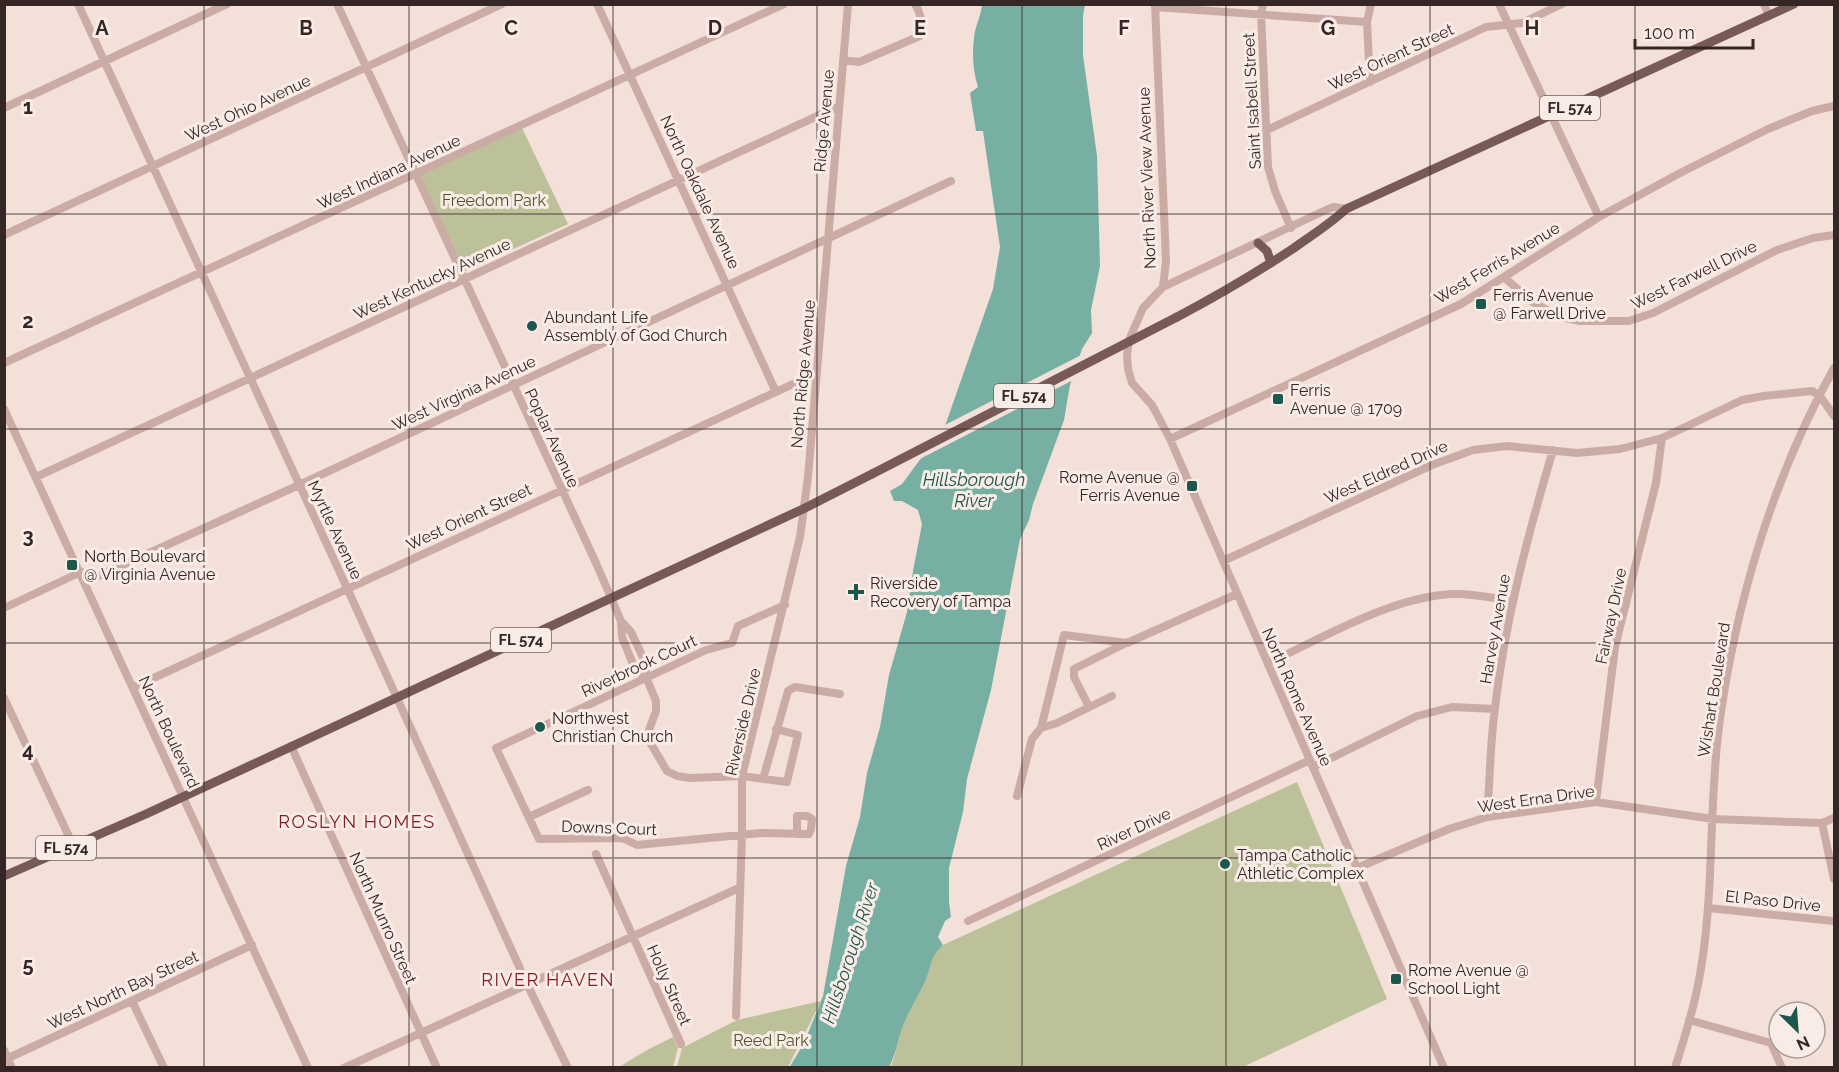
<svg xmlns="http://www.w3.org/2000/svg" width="1839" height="1072" font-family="Raleway,sans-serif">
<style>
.green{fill:#bdc199}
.water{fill:#78afa3}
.pier{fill:#f2e0d9}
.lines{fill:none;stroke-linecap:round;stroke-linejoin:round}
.minor{stroke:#caaca5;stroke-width:8}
.major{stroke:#775a57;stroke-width:9}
.major-bridge{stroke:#775a57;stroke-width:9}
.grid{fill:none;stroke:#352726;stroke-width:1.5;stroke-opacity:0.55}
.poi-dot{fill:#1b574c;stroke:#f9ebe5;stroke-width:2}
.labels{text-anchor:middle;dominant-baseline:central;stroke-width:6;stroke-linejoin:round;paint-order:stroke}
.shield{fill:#f9ebe5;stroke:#70625f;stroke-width:1.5}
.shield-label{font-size:15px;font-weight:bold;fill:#352726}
.street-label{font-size:16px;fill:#352726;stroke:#f9ebe5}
.park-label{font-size:16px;fill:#4f542a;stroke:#f9ebe5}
.poi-label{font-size:16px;fill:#352726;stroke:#f9ebe5;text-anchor:start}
.water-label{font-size:18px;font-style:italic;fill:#1b574c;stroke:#f9ebe5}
.neighbourhood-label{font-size:18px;letter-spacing:1.5px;fill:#851e20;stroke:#f9ebe5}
.grid-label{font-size:20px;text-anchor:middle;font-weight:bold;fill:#352726;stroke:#f9ebe5;stroke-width:6;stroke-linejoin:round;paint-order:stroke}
</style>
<rect width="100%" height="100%" fill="#f2e0d9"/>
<path class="green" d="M522,128L568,224L465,271L420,175Z
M1297,782L1387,999L1243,1067L890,1068C897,1052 899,1034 906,1019C912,1005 921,992 927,977C933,961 928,959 943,945Z
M821,1001L788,1067H677L682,1048L737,1020Z
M673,1037L678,1048L673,1067H619L647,1050Z"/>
<path class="water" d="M982,5H1085L1083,16V55L1097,156L1100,266L1091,310L1092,333L1082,349L1070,385L1064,420L1033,504L1029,520L1020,539L991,690L967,779L963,812L949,868V902L951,917L945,921L938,937L943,945C929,959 933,961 927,977C921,992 912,1005 906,1019C899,1034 897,1052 889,1067L789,1068L804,1043L823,996L846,866L860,817L867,773L880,727L889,675L907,612L913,571L922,524L918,510L902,501H894L890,491L902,484L945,426L993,289L1000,247L983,131H976L970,93L978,87C973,71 972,54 974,38C975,26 981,16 982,5Z"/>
<path class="pier" d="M1083,354L1075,379L916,461L941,427Z"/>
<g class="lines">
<path class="minor" d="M78,4L347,588L527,984L568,1068
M337,4L596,563L621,621L622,637L635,669L646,677
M597,4L776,392
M1155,4L1166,261L1163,287L1143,308L1129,340L1127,355L1128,369L1132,383L1152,405L1170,439L1444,1068
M1263,4L1261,14L1268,167L1275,191L1291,228
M1499,4L1599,217
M1764,4L1769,16
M1155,7L1367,22
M843,60L859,62L920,36C925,28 920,12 915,4
M1370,82L1367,22L1371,4
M4,108L227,4
M1267,130L1486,27L1522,23L1562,4
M4,235L502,4
M1505,278L1531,301L1557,316L1580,321H1629L1653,313L1777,250L1813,238L1834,235
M1163,287L1328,209L1334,207L1346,209
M4,363L784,4
M4,409L308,1068
M1170,439L1461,304L1599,217L1682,172L1768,129L1812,111L1834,106
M36,477L839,106
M1223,561L1432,465L1473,450L1507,446L1577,453L1620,449L1662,438L1742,400L1764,396L1812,391L1820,396L1834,416
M85,582L299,485L951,181
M785,605L738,626L732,643L706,650L496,748L539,839L622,838L637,845L761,833L809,834L811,829L812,819L807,816H797V834
M4,608L81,572
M621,621L631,632L646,664V677L656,701V711L649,730L651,744L667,771L677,776L690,778L742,776L787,782L798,735L776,729
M1268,663C1323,638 1391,597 1452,594C1472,593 1493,598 1512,601
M134,687L817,373
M4,698L73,845
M1089,707L1074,677V669L1126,643
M1041,728L1057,723L1112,696
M291,746L437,1068
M1313,767L1417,716L1452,707L1495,709
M763,779L788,691L795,687L840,694
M1017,796L1032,739L1041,728L1064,635L1127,643L1237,594
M1596,802L1615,647L1656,483L1662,438
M529,817L588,790
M1487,817C1490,781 1490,744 1495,708C1505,620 1528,535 1553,450
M1822,823L1834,879
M596,854L681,1044
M1357,868L1449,829L1487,817L1596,802L1713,819L1822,823L1834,818
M1708,908L1834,921
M968,921L1310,760
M132,1001L164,1068
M736,1016L742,835V776L800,537L808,477L848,4
M1689,1020L1771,1043L1782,1068
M4,1050L12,1068
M4,1060L252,945
M344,1068L739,888
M1675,1068C1686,1033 1697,998 1702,962C1714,884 1709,804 1719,726C1736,602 1773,477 1834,368"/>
<path class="major" d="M1258,243L1267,251L1271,263
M1177,317C1217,296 1256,273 1294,248C1312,235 1330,224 1346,209L1794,4
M4,876L146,814L803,509L872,474"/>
<path class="major-bridge" d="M872,474L1177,317"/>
</g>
<path class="grid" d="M204,4V1068M409,4V1068M613,4V1068M817,4V1068M1022,4V1068M1226,4V1068M1430,4V1068M1635,4V1068M4,214H1834M4,429H1834M4,643H1834M4,858H1834"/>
<g class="poi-dot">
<rect x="1475" y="298" width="12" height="12" rx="3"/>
<circle cx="532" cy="326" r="6"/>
<rect x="1272" y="393" width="12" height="12" rx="3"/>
<rect x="1186" y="480" width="12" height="12" rx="3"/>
<rect x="66" y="559" width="12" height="12" rx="3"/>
<path d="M853 583h6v6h6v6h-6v6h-6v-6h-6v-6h6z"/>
<circle cx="540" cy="727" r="6"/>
<circle cx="1225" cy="864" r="6"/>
<rect x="1390" y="973" width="12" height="12" rx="3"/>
</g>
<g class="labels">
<g class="shield">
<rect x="1540" y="96" width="60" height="24" rx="4.5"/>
<rect x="994" y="384" width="60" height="24" rx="4.5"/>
<rect x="491" y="628" width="60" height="24" rx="4.5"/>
<rect x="36" y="836" width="60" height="24" rx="4.5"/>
</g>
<g class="shield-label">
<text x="1570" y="108">FL 574</text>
<text x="1024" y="396">FL 574</text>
<text x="521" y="640">FL 574</text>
<text x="66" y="848">FL 574</text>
</g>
<g class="street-label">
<text transform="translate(1391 57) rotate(-25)">West Orient Street</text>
<text transform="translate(1252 101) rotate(-93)">Saint Isabell Street</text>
<text transform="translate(248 108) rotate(-25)">West Ohio Avenue</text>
<text transform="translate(824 121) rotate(-85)">Ridge Avenue</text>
<text transform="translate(389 172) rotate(-25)">West Indiana Avenue</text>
<text transform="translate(1147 178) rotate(-92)">North River View Avenue</text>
<text transform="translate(700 192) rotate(65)">North Oakdale Avenue</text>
<text transform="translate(1497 263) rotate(-31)">West Ferris Avenue</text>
<text transform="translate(1694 275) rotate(-26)">West Farwell Drive</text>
<text transform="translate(432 279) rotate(-25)">West Kentucky Avenue</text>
<text transform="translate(803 374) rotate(-85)">North Ridge Avenue</text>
<text transform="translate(464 393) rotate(-25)">West Virginia Avenue</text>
<text transform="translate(552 438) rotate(65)">Poplar Avenue</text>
<text transform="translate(1386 472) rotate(-24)">West Eldred Drive</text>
<text transform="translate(469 517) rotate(-25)">West Orient Street</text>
<text transform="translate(335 530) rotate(65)">Myrtle Avenue</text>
<text transform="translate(1611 616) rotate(-78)">Fairway Drive</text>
<text transform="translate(1495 629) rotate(-80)">Harvey Avenue</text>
<text transform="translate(639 666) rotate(-25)">Riverbrook Court</text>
<text transform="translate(1714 690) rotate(-81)">Wishart Boulevard</text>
<text transform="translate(1297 697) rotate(66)">North Rome Avenue</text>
<text transform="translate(743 722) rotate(-77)">Riverside Drive</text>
<text transform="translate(169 732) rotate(65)">North Boulevard</text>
<text transform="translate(1536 799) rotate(-8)">West Erna Drive</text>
<text transform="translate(609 828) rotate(2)">Downs Court</text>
<text transform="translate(1134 829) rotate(-25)">River Drive</text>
<text transform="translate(1773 901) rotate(6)">El Paso Drive</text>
<text transform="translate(383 918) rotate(66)">North Munro Street</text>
<text transform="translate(669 985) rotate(66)">Holly Street</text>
<text transform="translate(123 990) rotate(-25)">West North Bay Street</text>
</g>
<g class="park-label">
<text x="494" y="200">Freedom Park</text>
<text x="771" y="1040">Reed Park</text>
</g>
<g class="poi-label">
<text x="1493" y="295">Ferris Avenue<tspan x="1493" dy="18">@ Farwell Drive</tspan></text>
<text x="544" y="317">Abundant Life<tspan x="544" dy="18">Assembly of God Church</tspan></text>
<text x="1290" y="390">Ferris<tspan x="1290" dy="18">Avenue @ 1709</tspan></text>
<text x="1180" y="477" text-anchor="end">Rome Avenue @<tspan x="1180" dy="18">Ferris Avenue</tspan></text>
<text x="84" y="556">North Boulevard<tspan x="84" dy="18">@ Virginia Avenue</tspan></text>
<text x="870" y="583">Riverside<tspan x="870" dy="18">Recovery of Tampa</tspan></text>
<text x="552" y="718">Northwest<tspan x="552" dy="18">Christian Church</tspan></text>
<text x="1237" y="855">Tampa Catholic<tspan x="1237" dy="18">Athletic Complex</tspan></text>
<text x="1408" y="970">Rome Avenue @<tspan x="1408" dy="18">School Light</tspan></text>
</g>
<g class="water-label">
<text x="974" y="479">Hillsborough<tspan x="974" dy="21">River</tspan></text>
<text transform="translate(850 953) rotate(-72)">Hillsborough River</text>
</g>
<g class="neighbourhood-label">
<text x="357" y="821">ROSLYN HOMES</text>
<text x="548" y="979">RIVER HAVEN</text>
</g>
</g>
<g class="grid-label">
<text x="102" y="35">A</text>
<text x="306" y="35">B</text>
<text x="511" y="35">C</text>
<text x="715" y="35">D</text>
<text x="920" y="35">E</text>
<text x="1124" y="35">F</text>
<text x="1328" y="35">G</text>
<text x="1532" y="35">H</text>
<text x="28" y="114">1</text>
<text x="28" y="328">2</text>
<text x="28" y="543">3</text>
<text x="28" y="757">4</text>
<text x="28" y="972">5</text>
</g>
<rect width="1839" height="1072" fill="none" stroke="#352726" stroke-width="12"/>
<g transform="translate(1797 1030) rotate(155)"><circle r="28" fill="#f9ebe5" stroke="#ab9d99" stroke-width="1.5"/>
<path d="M0-4.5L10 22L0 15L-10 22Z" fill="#1b574c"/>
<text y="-9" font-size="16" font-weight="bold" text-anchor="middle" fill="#352726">N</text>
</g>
<path d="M1635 39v9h118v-9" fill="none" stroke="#352726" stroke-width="3"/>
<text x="1644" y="39" font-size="18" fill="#352726" stroke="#f9ebe5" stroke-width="4.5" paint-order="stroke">100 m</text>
</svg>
